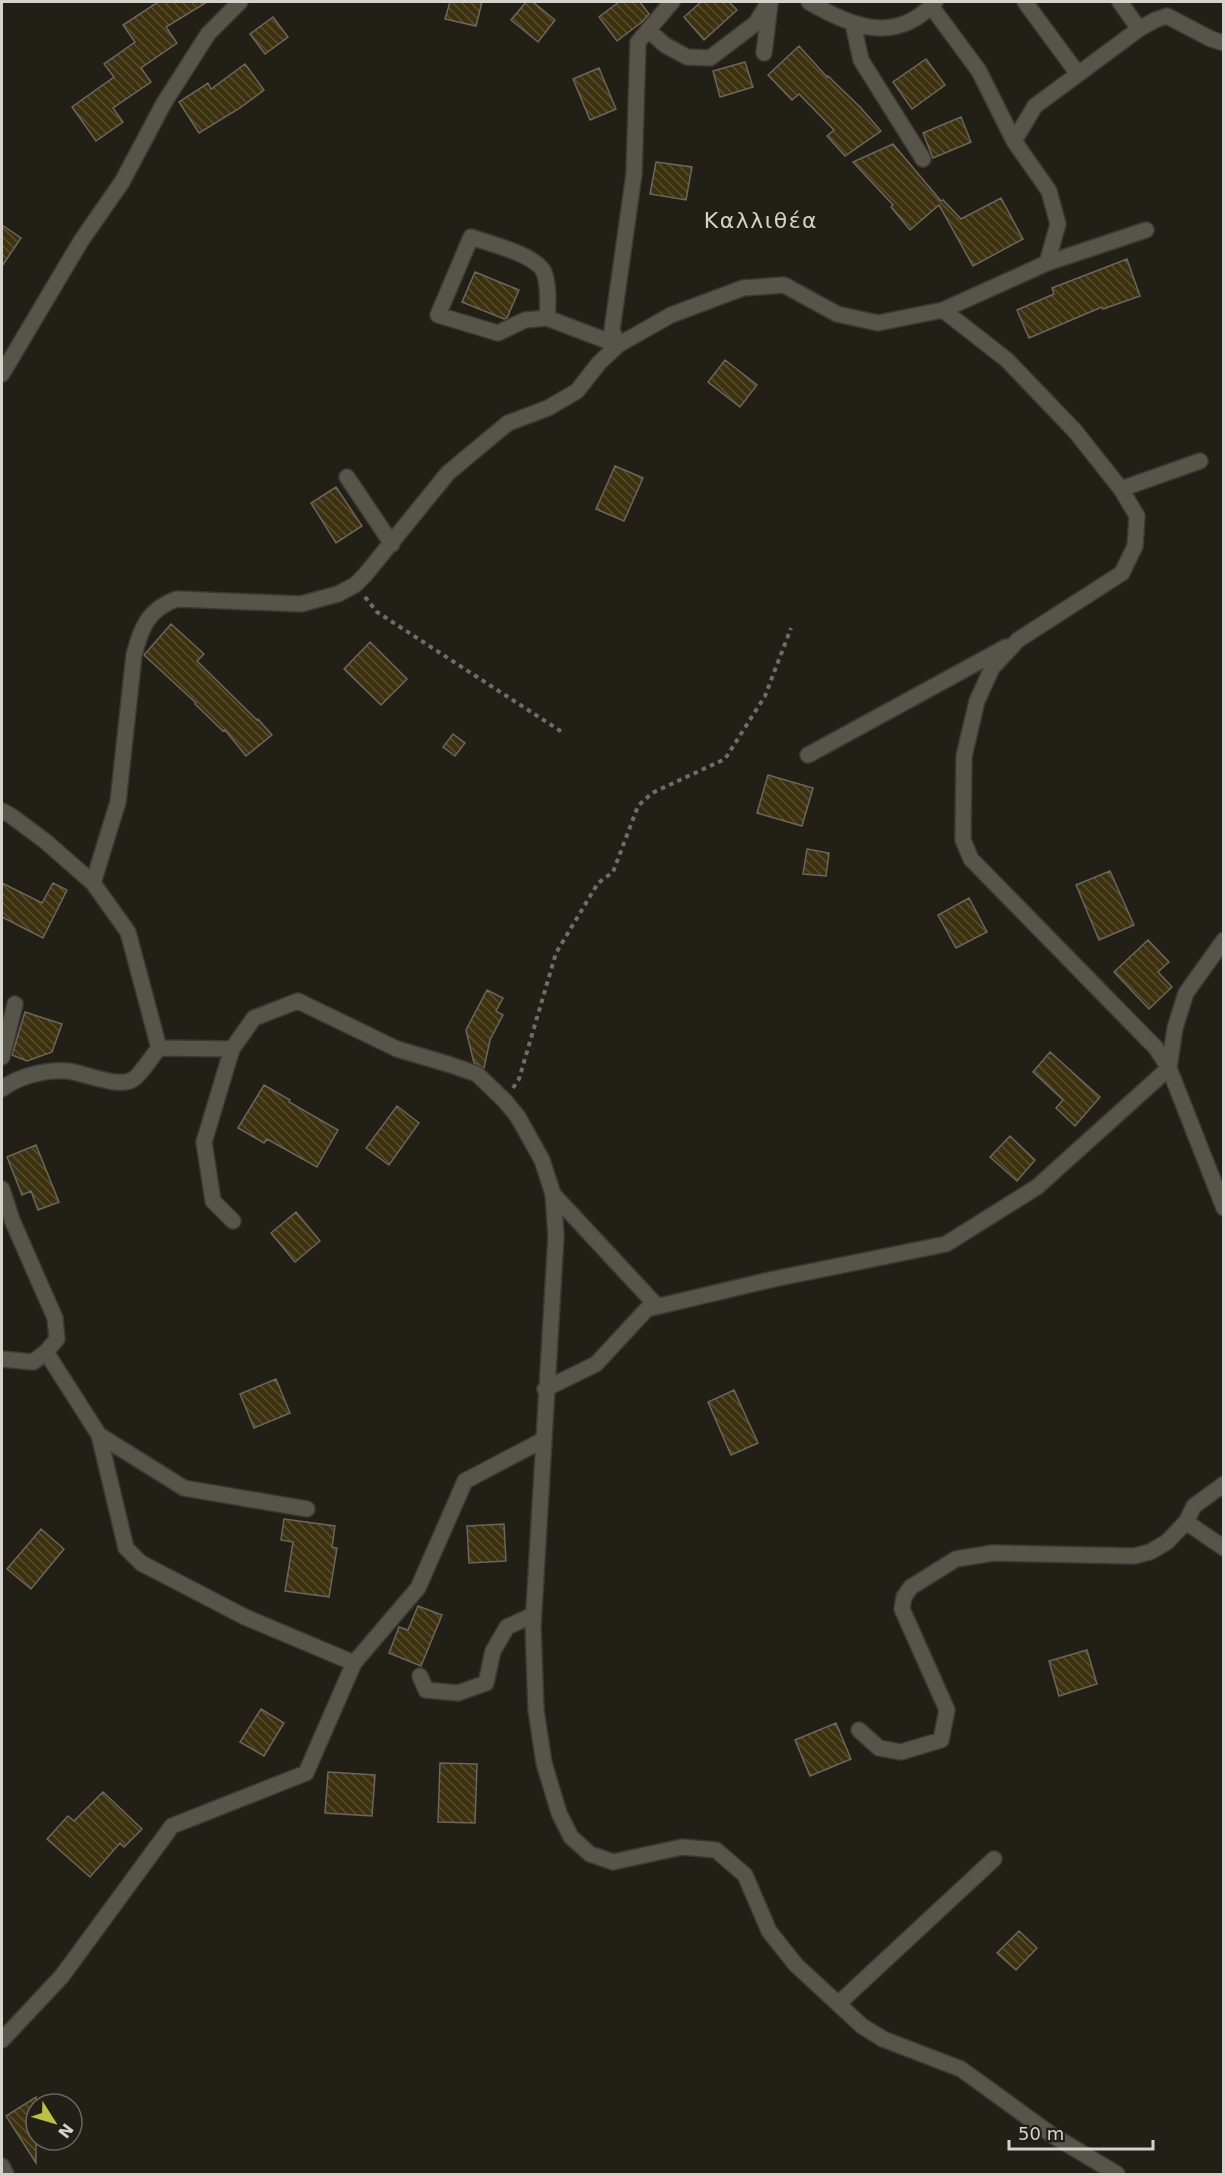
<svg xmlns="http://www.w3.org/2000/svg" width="1225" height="2176" font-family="'DejaVu Sans',sans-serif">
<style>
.building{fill:url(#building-back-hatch);stroke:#6b675e;stroke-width:1.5}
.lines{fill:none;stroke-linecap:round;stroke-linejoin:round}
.minor-casing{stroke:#3c3934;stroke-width:18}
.path{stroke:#706d67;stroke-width:4;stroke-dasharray:4.5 4.5;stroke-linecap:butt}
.minor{stroke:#57544a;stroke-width:15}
.labels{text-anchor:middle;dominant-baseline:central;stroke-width:4.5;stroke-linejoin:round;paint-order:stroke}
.quarter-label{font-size:22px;letter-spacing:1.5px;fill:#d5d1c6;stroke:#221f17}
</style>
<defs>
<pattern id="building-back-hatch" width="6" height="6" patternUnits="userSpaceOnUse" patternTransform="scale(1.5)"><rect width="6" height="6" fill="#3d310f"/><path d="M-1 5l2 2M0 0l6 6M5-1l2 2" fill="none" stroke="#584e31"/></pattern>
</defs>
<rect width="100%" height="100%" fill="#221f17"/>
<path class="building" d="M158,2H207L166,27L177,43L141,68L151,82L113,108L123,122L96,141L72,107L114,77L104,64L135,42L123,25Z
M450,2H482L476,26L445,19Z
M526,2H533L555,20L538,42L511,20Z
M619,2H640L649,14L643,21L617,41L599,17Z
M701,2H729L737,10L704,40L684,17Z
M273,17L288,37L265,54L250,34Z
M799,46L827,77L828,76L860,107L881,131L845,156L827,136L834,130L799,94L792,100L768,75Z
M926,59L945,85L912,109L893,82Z
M745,62L753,87L720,97L713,71Z
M245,64L264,90L240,108L199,133L179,102L208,83L211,89Z
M599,68L616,109L590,120L573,79Z
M961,117L971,142L933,158L923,133Z
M893,144L941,201L943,200L961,219L1001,198L1023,239L973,266L939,205L910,230L891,207L893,205L853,162Z
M656,162L692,167L686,200L650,194Z
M2,225L21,238L2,266Z
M1127,259L1140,296L1103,309L1102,307L1029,338L1017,310L1054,294L1052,288Z
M475,272L519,290L507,318L504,319L462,302Z
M725,360L757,385L740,407L708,382Z
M615,466L643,478L624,521L596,509Z
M336,487L362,526L336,543L311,503Z
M171,624L204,654L197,661L257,720L258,719L272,735L246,756L225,730L223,731L195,704L196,703L144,655Z
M370,642L407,679L381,705L344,669Z
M453,734L465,743L455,756L443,747Z
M768,775L813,788L802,826L757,813Z
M807,849L829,853L826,876L803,874Z
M1110,871L1134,925L1099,940L1076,885Z
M2,883L42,903L53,883L67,890L43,938L2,917Z
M969,898L987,932L956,948L938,915Z
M1148,940L1169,962L1158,972L1172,987L1149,1009L1114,972Z
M487,990L503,998L496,1011L503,1015L490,1040L484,1068L474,1063L466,1030Z
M25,1012L62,1024L52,1052L27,1061L12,1055Z
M1050,1052L1100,1097L1075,1126L1056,1108L1063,1100L1033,1072Z
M264,1085L290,1100L289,1102L338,1130L317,1167L267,1139L264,1143L238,1128Z
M397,1106L419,1123L389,1165L366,1148Z
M1010,1136L1035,1160L1017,1181L990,1157Z
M36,1145L59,1202L38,1210L31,1191L22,1195L7,1157Z
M296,1212L320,1241L295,1262L271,1233Z
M276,1379L290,1413L254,1428L240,1394Z
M734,1390L758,1443L731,1455L708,1402Z
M284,1519L335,1526L332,1547L337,1548L329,1597L285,1591L293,1542L281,1540Z
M504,1524L506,1561L469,1563L467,1526Z
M41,1529L64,1549L31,1589L7,1569Z
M418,1606L442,1615L421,1666L389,1653L399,1627L408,1630Z
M1087,1650L1097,1684L1059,1696L1049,1661Z
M261,1709L284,1723L264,1756L240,1742Z
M836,1723L851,1759L810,1776L795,1740Z
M440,1763L477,1764L475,1823L438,1822Z
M328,1772L375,1775L372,1816L325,1813Z
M103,1792L142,1829L124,1847L120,1843L90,1877L47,1839L68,1816L74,1821Z
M1019,1931L1037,1948L1016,1970L997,1953Z
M36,2097V2163L6,2116Z"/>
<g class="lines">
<g class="minor-casing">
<path id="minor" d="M809,2C852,27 896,45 935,2
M1025,2L1078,74
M1120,2L1139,29
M931,6L979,71L1014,141L1049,191L1058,224L1047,263
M853,24L861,60L923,159
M648,30L665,45L687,57L710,58L756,23L769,2
M764,53L770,4
M1014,141L1035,106L1139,29L1155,20L1167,16L1211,39L1224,43
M943,310L1007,360L1075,431L1121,489L1137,516L1135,546L1122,573L1018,640L992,668L977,701L964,756L963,840L971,859L1156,1048L1169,1068L1224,1208
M547,318L525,320L498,333L438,315L471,237C490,244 540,255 545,275C549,289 548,304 547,318L618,345
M618,345L612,330L634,174L638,42L672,2
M2,374L81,241L122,182L164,103L208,34L240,2
M347,477L392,544
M1121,489L1200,461
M808,755L1006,647
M2,811L10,815L45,841L93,883L128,932L159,1048
M93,883L118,802L134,655C141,628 148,609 177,599L301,604L338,594L355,585L365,575L448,473L508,423L548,408L577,391L599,363L618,345L671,315L743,288L784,285L837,314L878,323L943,310L1047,263L1146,230
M159,1048L232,1049L254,1018L298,1001L397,1049L448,1064L477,1074L505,1101L518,1117L542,1160L553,1194L556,1236L533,1626L536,1710L544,1763L559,1813L571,1837L590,1854L613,1862L682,1847L716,1850L745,1875L769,1931L796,1965L862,2026L883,2039L961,2069L1052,2135L1117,2174
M232,1049L204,1142L213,1201L233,1221
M2,1057L15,1004
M2,1089C18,1076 47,1069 68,1071C84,1073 118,1088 132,1080C140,1076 152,1056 159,1048
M2,1189L12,1220L55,1318L57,1339L46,1352L33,1362L2,1359
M553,1194L657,1306
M46,1352L99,1435L126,1548L141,1563L245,1617L354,1663L418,1588L465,1481L543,1440
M545,1389L596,1364L647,1309L774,1279L946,1244L1037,1187L1169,1068L1175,1028L1186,993L1224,940
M99,1435L184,1488L307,1509
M1186,1522L1224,1548
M420,1676L426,1690L458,1693L486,1683L493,1651L507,1627L533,1615
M859,1730L879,1748L901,1752L941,1740L947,1710L902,1609L904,1597L911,1587L956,1559L993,1553L1134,1556L1150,1552L1167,1542L1186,1522L1194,1506L1224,1484
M839,2003L994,1859
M2,2040L62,1976L172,1826L306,1773L354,1663
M2,2166L6,2174"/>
</g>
<path class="path" d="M365,597L377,612L562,732
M513,1088L519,1079L556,953L598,883L613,872L638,806L652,793L725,759L765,696L791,628"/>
<use href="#minor" class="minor"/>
</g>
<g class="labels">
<g class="quarter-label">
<text x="761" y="220">Καλλιθέα</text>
</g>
</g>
<rect width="1225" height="2176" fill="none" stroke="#d4d2cd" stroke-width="6"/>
<g transform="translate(54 2122) rotate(127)"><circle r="28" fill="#221f17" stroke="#696760" stroke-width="1.5"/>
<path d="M0-4.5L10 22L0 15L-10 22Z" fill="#bbc044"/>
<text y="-9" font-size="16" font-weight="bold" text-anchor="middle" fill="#d4d2cd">N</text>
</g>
<path d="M1009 2140v9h144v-9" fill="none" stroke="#d4d2cd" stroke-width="3"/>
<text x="1018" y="2140" font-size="18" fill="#d4d2cd" stroke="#221f17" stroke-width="4.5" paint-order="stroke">50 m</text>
</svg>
